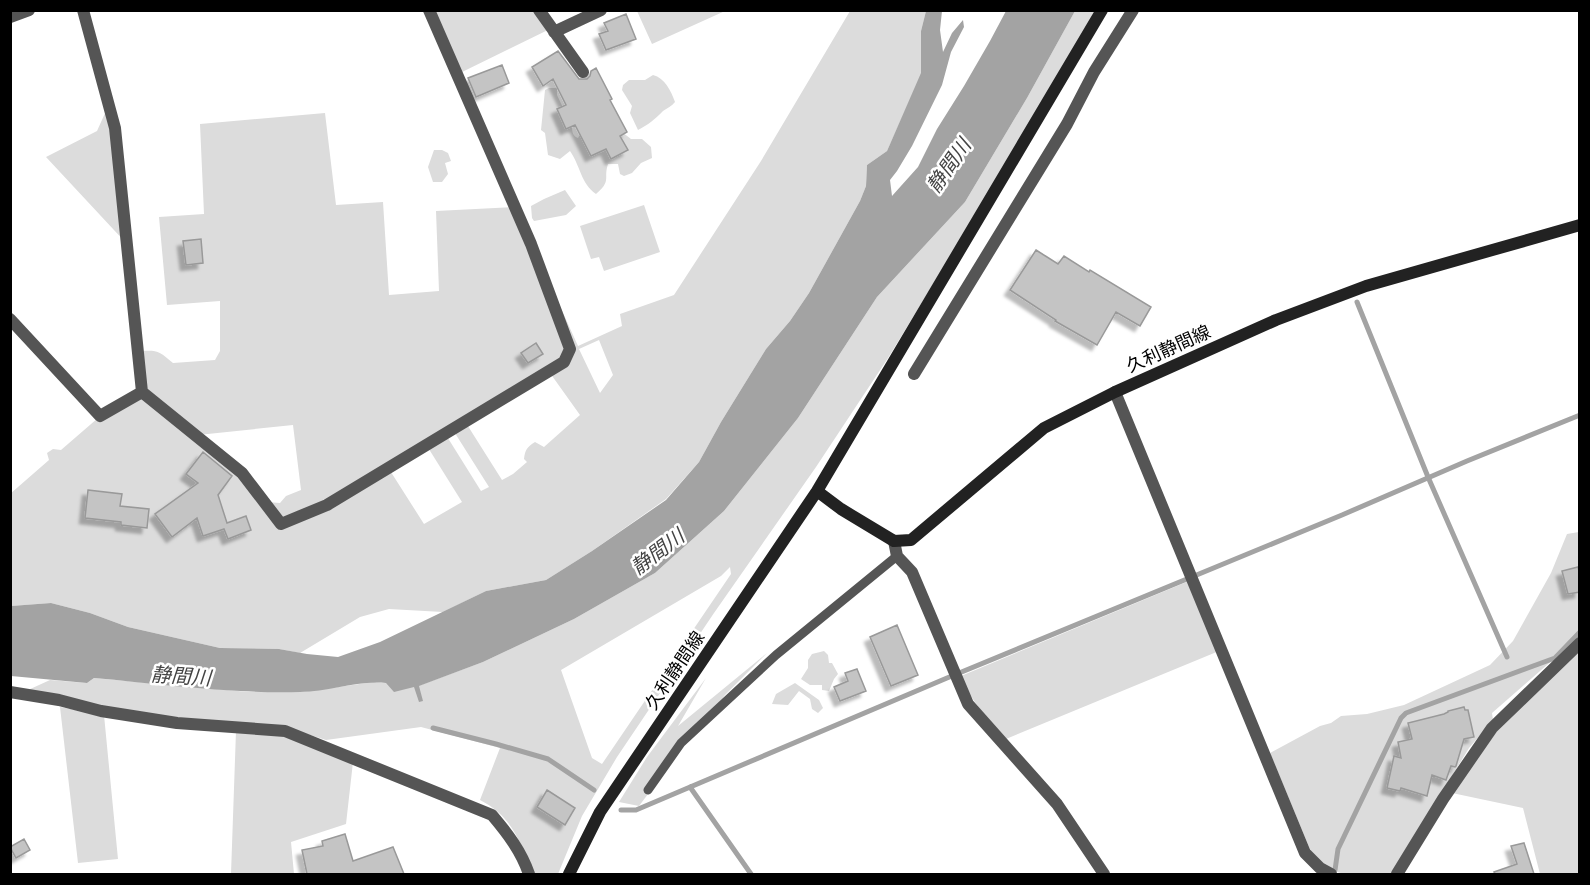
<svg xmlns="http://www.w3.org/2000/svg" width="1590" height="885" font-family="'Golos Text','Noto Sans JP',sans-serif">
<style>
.green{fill:#dcdcdc;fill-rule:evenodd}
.water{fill:#a3a3a3}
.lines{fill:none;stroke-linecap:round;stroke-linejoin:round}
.stream{stroke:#a3a3a3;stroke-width:5}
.building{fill:#c4c4c4;stroke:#999;stroke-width:1.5;filter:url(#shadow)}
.service{stroke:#555;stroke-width:9}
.minor{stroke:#555;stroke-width:12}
.secondary{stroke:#222;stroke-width:12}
.labels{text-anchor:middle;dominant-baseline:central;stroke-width:5;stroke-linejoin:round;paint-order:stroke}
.street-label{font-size:18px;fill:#000;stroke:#fff}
.water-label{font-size:20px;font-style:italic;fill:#444;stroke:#fff}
</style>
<defs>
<filter id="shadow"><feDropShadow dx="-5.5" dy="5.5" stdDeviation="1.5" flood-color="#0004"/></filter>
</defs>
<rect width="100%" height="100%" fill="#fff"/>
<path class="green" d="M430,11H539L552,28L458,74Z
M637,11H725L652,44Z
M850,11H926L921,31L922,73L887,151L867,165L866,186L860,201L809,293L790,321L766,349L721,422L699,462L666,499L592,551L546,580L486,591L443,612L389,609L360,617L300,653L279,649L220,648L128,627L90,613L51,603L11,606L10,494L49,460L47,453L53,449L61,450L98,418L142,392L241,473L280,525L389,469L424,524L462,502L427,446L446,435L481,491L489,487L453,430L466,423L502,480L513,474L527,462L524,459C525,450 527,447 535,442L544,447L580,415L550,373L572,349L532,244L578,346L622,326L620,314L674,295L761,161ZM599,340L613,375L600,393L579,349Z
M1075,11H1095L1016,148L888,358L816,467L714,613L617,757L582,816L558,874H533C520,842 513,817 480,800L500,748L421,727L326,740L291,729L176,718L100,707L28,690L50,680L87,683L94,678L249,692H302L374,682L418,686L483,662L574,619L655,573L724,511L798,418L877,297L965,202L1027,98ZM730,567L731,574L602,764L592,758L561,670L721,576Z
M653,75C665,78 671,91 675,102C672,106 667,108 663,111C655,119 648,125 638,130L630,113L632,106L622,90L623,85L629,80H645Z
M549,88H557V95L572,127C572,132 573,136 578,138L582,131L622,132L631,139H642L651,147L652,158L641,163L632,173L624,176L620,174L618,164H608C603,179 612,180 596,194C581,184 580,165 570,151L560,159L548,155L545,133L541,130L545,90Z
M106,111L115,128L127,244L46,157L97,131Z
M325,113L336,205L383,202L389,295L439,291L436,211L513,207L568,349L562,361L326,504L281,521L267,502L280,503L286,496L301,490L293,425L198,435L144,391L140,351C158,350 159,351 173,363L215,360L220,351V301L167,305L159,217L204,214L200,124Z
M434,150H442L448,153L451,161L445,163L448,174L442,182H433L428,167Z
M565,190L576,206L566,215L534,221L532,218L531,206L544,199Z
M644,205L660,252L604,271L599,257L591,259L580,226Z
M1579,532V637L1492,713L1493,720L1469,748L1392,874C1361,874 1332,881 1312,854L1270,753L1320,726L1331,723L1341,716L1367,714L1404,705L1490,665L1513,641L1551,573L1567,534Z
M1189,581L1219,651L1006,739C988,719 971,702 961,676Z
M824,651L828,655L829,663H832L838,674L834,679L829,691L822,690V685H810L801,679L808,668V660L812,654Z
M1579,651V874H1540L1523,808L1452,793L1508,716Z
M767,653L725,695L685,745L639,806L619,802L647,757L706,678L678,726Z
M795,683L819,700L823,708L818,713L812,709L810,699L799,691L788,705L772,704L776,694Z
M60,707L104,715L118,859L78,863Z
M236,731L283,735L353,762L346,824L291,842L294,874H231Z"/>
<path class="water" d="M926,11H942L940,30L943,52L952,33L963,20L964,27L951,52L942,85L912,146L897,171L890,180L892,196L918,167L937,129L964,86L990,41L1006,11H1075L1027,98L965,202L877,297L798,418L724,511L655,573L574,619L483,662L419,686L423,701L419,702L414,687L394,692L386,683C357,680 329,692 300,692C231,694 162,684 94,678L87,683L11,676V606L51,603L90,613L128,627L220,648L279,649L307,654L338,657L380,642L486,591L546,580L592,551L666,500L699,462L721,422L766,349L790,321L809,293L860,201L866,186L867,165L887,151L921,73V31Z"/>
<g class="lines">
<path class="stream" d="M1357,302L1428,477L1507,657
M433,728L496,744L548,759L594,790
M690,787L751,874
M621,810H636L947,678L1342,515L1467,461L1580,415
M1335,870L1338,849L1401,718L1406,713L1555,658L1580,632"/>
</g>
<path class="building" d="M626,14L636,39L606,50L599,34L608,31L604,23Z
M558,51L579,79H587L590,76L591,71L596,68L612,99L610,100L627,132L620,136L628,150L611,159L606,149L591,156L575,125L566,129L557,109L566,105L553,79L543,86L532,67Z
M502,65L509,83L476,97L468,78Z
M201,239L203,263L186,265L183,241Z
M1036,250L1058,264L1064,256L1089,272L1090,270L1151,307L1140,326L1116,312L1097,345L1055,321L1056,320L1010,290Z
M536,343L543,354L528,363L521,353Z
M203,452L232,476L218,495L227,523L246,516L251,530L228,539L224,529L203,536L197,518L172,537L155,514L198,483L186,474Z
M88,490L122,494L120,506L149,509L147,528L121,525V522L85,518Z
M1578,567L1580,575V592L1568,594L1562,571Z
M897,625L918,675L891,686L870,637Z
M857,669L866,691L840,701L834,687L848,681L845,673Z
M1464,707L1465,710H1468L1474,737L1464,739L1456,766L1455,767L1451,766L1446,780L1432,775L1427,796L1401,788L1400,791L1387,788L1394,756L1401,758L1398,742L1412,739L1408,723L1444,714L1448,712V711Z
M547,790L575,808L565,825L537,807Z
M345,834L353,861L393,847L404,874H307L302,850L323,846L322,841Z
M24,839L30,850L16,858L10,847Z
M1524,843L1534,874H1495L1494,872L1517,864L1511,846Z"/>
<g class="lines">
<path class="service" d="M648,790L681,743L776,655L897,556"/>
<path class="minor" d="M539,10L583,72
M10,17L29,10
M554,32L601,10
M10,319L100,416L142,392L115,128L83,10
M914,374L1067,124L1094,72L1133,10
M142,392L242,473L281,524L327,505L564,362L570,349L531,244L429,10
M1115,392L1305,853L1320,868L1331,874
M894,541L897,556L912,572L968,704L1057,804L1104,874
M10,692L59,700L101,711L177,723L285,731L492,815C508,834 521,851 529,874
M1397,874L1443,799L1492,728L1580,643"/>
<path class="secondary" d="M817,491L841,509L894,541L911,540L1044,428L1115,392L1276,320L1366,286L1580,225
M569,874L600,812L817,491L1102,10"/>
</g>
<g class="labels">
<g class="street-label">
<text transform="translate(1168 348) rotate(-24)">久利静間線</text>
<text transform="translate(674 670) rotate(-56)">久利静間線</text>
</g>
<g class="water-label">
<text transform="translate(948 165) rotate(-55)">静間川</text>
<text transform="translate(657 551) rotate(-37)">静間川</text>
<text transform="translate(181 675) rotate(4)">静間川</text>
</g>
</g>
<rect width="1590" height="885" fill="none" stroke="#000000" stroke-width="24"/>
</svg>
